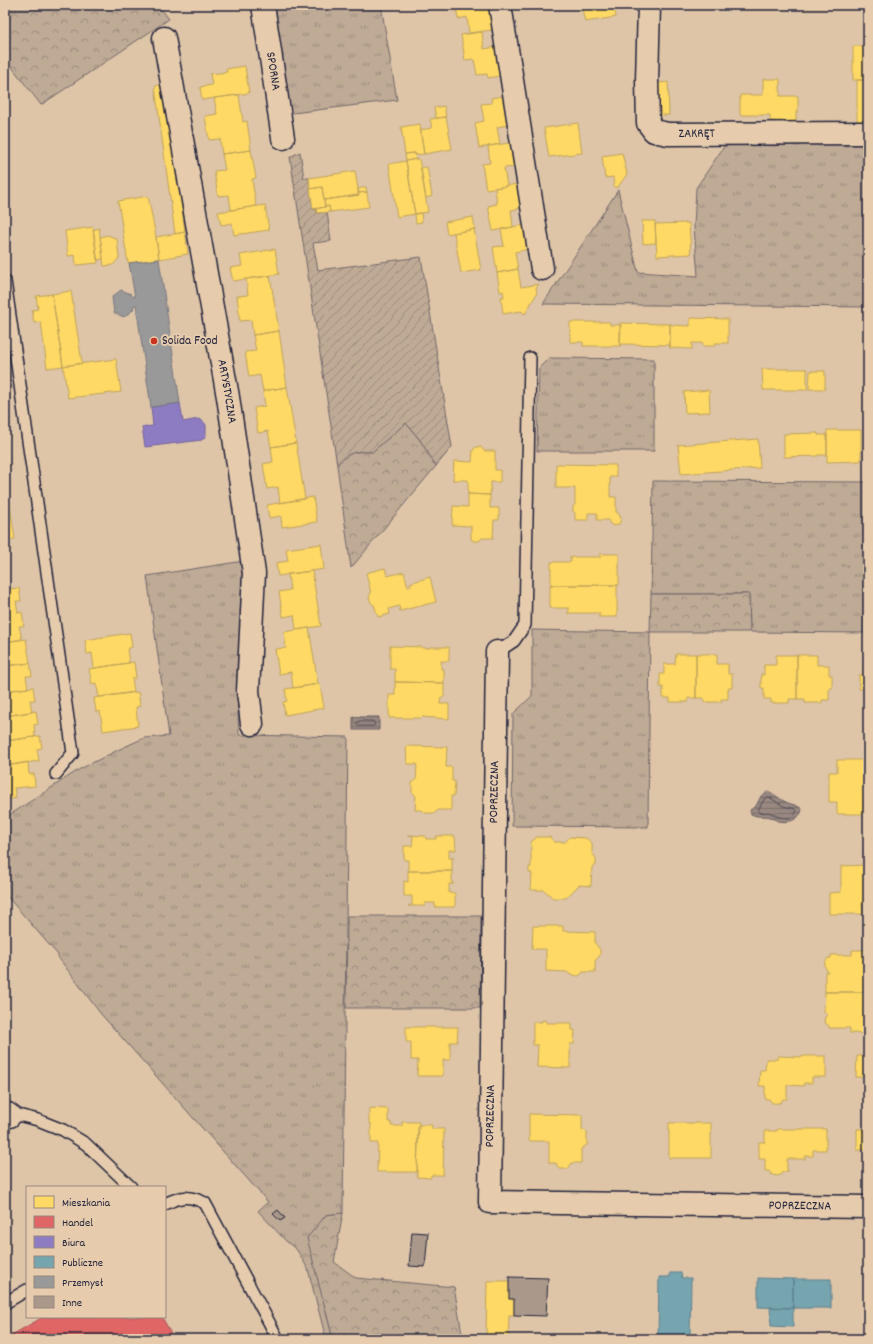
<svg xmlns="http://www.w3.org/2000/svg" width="873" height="1344" font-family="Dekko,sans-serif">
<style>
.grass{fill:url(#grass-tufts);stroke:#706668}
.forest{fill:url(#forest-crowns);stroke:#706668}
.garden{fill:url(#garden-furrows);stroke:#706668}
.water{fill:url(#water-rules);stroke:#695f65}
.homes{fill:#ffd966;stroke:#bda259}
.shops{fill:#e06666;stroke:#a75259}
.offices{fill:#8e7cc3;stroke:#6e619a}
.public{fill:#76a5af;stroke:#5d7e8c}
.industry{fill:#999;stroke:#75757d}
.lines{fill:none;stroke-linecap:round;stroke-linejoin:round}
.shore{stroke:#514b57;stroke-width:1}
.building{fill:#aa988a;stroke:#22223b}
.service-casing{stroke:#22223b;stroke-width:14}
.minor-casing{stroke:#22223b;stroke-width:25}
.service{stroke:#e6ccad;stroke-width:11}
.minor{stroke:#e6ccad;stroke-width:22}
.poi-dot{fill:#c8321e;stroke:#e6ccad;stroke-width:1.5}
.labels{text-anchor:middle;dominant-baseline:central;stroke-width:4;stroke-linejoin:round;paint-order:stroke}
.street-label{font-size:13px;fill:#22223b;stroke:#e6ccad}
.poi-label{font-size:13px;fill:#22223b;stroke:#e6ccad;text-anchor:start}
</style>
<defs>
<pattern id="grass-tufts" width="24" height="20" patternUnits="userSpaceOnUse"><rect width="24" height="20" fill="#bfaa96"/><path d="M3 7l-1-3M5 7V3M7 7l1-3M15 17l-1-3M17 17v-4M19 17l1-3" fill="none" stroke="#9b8a7c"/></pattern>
<pattern id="forest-crowns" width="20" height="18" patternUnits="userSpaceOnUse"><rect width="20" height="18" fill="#bfaa96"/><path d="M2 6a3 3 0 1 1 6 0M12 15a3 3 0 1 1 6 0" fill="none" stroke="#9b8a7c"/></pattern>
<pattern id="garden-furrows" width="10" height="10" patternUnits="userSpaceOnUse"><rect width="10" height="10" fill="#bfaa96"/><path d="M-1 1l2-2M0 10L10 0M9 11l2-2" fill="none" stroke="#9b8a7c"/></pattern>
<pattern id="water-rules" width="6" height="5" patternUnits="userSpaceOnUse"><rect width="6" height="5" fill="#988881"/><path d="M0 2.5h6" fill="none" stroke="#7c6f6b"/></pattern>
</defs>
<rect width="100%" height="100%" fill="#dec5a8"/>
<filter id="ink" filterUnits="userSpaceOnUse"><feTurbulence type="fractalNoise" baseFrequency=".025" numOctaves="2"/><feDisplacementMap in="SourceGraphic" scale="8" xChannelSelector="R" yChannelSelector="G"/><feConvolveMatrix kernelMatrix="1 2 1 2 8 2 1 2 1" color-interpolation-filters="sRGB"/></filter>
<g filter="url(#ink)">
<path class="grass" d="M275,5H381L397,100L285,114L270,19Z
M727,142H868V307L543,304L618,190L638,272L698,276L694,227L696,188Z
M549,358L654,359V451H537L539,368Z
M653,481L868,482V633L750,632L749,594H651Z
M244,561L237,694L239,735L348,737L343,1213L326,1215L308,1239L333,1339H326L308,1269L297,1250L286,1241L258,1211L268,1202L100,1013L58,957V955L5,894V818L80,769L122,748L144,738L169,736L147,576Z
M532,630L650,632L648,827L512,826L513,714L532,696Z
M378,1332L382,1339H345Z"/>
<path class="forest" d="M5,5H158L169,19L41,105L5,58Z
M406,423L420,440L436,466L351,568L337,465C350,451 354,451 372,452Z
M651,594H749L750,632H650Z
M347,916H481L480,1008H346Z
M343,1213L334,1262L356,1278L454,1287L463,1339H382L378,1332L345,1339H333L307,1238L326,1215Z"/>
<path class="garden" d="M300,152L304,178H309L313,209H316L317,213L327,212L331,241L313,243L318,270L421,257L452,447L436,466L420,440L406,423L372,452C354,451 350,451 337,465L290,157Z"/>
<path class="water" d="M353,717H379V730H353Z
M767,792C774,793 778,798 784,801C791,805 796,804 802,809L801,813C796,821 788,823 778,821C775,820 773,817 770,817C763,815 759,818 751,814L750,810L756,806L761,796Z"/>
<path class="homes" d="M456,5H477L478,8L489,6L493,31H492V30L469,33L467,17L458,19Z
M586,5H614L616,17L585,22L582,8L586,7Z
M759,5H868V7L759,8Z
M482,32L484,49L496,47L500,76L488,78L487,74L477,75L474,59L465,60L461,35Z
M853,46H868V80H853Z
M245,66L249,93L202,100L200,87L212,85L210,74L227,72L226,69Z
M763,79H780V96H798V112H796V122L770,121V115H740V95H763Z
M857,80H868V121H857Z
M165,81L185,232L175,234L155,87Z
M668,82L669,115H658V83Z
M239,95L243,122L247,121L251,150L222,154L220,139L209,140L205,116L217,114L214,98Z
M504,96L508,125L497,127L500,144L479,148L475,123L484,121L481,104L492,103L491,98Z
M444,106L446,117L436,118L434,108Z
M446,117L452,149L424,154L420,130L432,128L430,119Z
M578,123L582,153L549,157L544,128Z
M420,124L424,154L415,155V153L405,154L401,127Z
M511,141L515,167L504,168L507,186L486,189L482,164L490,163L488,146L510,143Z
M251,150L256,178L252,179L256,206L231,210L229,195L218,196L214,171L225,170L222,154Z
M415,153L416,159L406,161L405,154Z
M622,153L627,174L618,187H614L613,177L605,178L602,156Z
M416,159H419L428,212L415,214L406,161Z
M406,161L415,214L397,217L389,164Z
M427,167L432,196L426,198L421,168Z
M355,171L359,195L324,200L322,187L310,189L309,178Z
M517,183H518L522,208L511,210L513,227L493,231L488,206L497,204L495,188L517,184Z
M322,187L325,207L313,209L310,189Z
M366,187L367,192L358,193V189Z
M367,192L369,207L330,212L329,206L325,207L324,200L359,195L358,193Z
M148,196L156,237L159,259L128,263L118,201Z
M265,205L269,230L234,235L232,223L221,225L218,212Z
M329,206L330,212L317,213L316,209Z
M421,213L422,222L416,223L415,214Z
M473,217L475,229L447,234L445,222Z
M642,221H655L656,243L643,244Z
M689,223L691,254L657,256L655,224Z
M523,224H524L529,249L515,252L518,269L497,273L493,247L504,246L501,229L523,225Z
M93,227L98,263L76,265L75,255L68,256L65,231Z
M99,228L103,259L97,260L93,230Z
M474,229L481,270L461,273L454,233Z
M185,232L188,254L159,259L156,237Z
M108,235L117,239L119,258L113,265L104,266L100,237Z
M275,249L279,274L233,281L230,268L242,266L240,255Z
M518,269L521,287L539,284L536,288L537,293L525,314L521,311L503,314L501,297H504L503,291L500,292L497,273Z
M270,276L279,331L253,335L251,320L240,321L237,296L248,295L246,279Z
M71,291L82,363L63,366L52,294Z
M52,294L63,366L47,368L41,322L34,323L32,310L38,309L36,296Z
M690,318L728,319V343H715V346H703V343H692V349L670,348V324H672V325L690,326Z
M570,322H610V325H621L620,346H583V342H570Z
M620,323L670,324V348V345L621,344L620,346Z
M865,323H868V355H865Z
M279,331L287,387L263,391L260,375L249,377L245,352L256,351L253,335Z
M116,359L121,392L68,398L63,366Z
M762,369H807V390H763Z
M810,371H825V389H809Z
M287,387L296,443L271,447L268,431L258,433L254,408L265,406L263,391Z
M709,390L710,412L685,413L684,392Z
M827,430H861V461L827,462Z
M818,433V435H827V455H818V456L784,457V434Z
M758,439L760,468L681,474L678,445Z
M296,443L305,499L280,503L278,487L267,489L263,464L273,462L271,447Z
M476,447H481L484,451H495V470H500V482H491L490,495L468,494V480H453L454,461L472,462L473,450Z
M556,464L616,465V477H610V497H616V512L619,514L621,519L619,524L614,526L610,524L608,520H597V513H588V520H575V513L573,511V507L575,504V488H556Z
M468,494L490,495V508H499V520H494L493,538H482L479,541H473L471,538V526L452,525L453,506L468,507Z
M313,497L317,522L282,527L281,516L269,518L267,505Z
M5,504V506H10L15,539L5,540Z
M321,544L324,569L278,576L276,563L288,561L286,549Z
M599,554H619V585H551V562H571V559L569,557H601Z
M385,568L387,576L404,572L408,587L411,586L410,583L430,577L436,602L400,611L399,606L389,609L390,614L378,617L374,605L371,603L369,597L371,593L366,573Z
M312,571L321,626L296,630L294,615L283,617L279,592L290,590L288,574Z
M550,585H617V617H598L599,616L600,613H567L569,611V608H550Z
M19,588L21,601H16L18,613L22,612L24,626H19L22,639L5,642V589Z
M309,628L318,684L293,688L291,672L279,674L275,649L286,648L284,632Z
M130,633L132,647L127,649L129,663L94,668L92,653L87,654L85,640Z
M26,639L30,663L5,666V642Z
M390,646L422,647V648H430V647H449V661H441V669H444V683L395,682V669H390Z
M676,654H696V698H688V702H670V698H663V687H660V674H664V664H675Z
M696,654H717V664H728V674H732V688H728V699H721V702H704V698H696Z
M776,655H797V699H789V703H771V699H764V688H761V674L764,675V665H776Z
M797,655H817V665H829V675H832V688L829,689V700H822V703H805V699H797Z
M134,662L136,678H132L134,692L99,697L96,683L92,684L89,669Z
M30,663L32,676H26L28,688L5,691V666Z
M863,665L868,666V700H863V689H859V675H863Z
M395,682L444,683V697H441L440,704H449V719L422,717L421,718H389V695H395Z
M320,684L324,708L285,715L283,702L287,701L285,689Z
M33,687L35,700H30L32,712L5,716V691Z
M138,692L140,706L136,707L138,726L103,731L100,711L96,712L94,698Z
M36,711L38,724L34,725L35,737L5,741V716Z
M40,736L42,748L37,749L39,761L5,766V741Z
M406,746L447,747L446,767H452V781H455L454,796H451V810H438L435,813H425L422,810H415L416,796L412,792V783L416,780L417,764H407Z
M837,760H864V771H868V803H864V814H837V802H829V772H837Z
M28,762L29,774H34L35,786L14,788L16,798L5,800L6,806L5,807V766Z
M408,835L425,836L426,839H436V836H455L456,850H449V858H454L452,859V871H408V860H404V846H412L413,836Z
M537,837H550L554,842H565L570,837L586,838L592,843V853L596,858V865L592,867L591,886L579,885L566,898H553L544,890H531L532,873H529V867H531V842Z
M868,865V904H862L863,914H829V893L841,892V866Z
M408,871H452V883L454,884H449V893H455V905L454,907H435V903H425V906H408L412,905V896H404V881L408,882Z
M533,926H563V931L595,932V943L600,950V955L595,961V972H583L579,976L571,975L567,972L546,971V949H532Z
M852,950H868V992H825V972H828L825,967V963L828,958H831V955H852Z
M825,992H868V1034L850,1033V1028H829V1026L824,1022L825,1017L828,1014L824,1012Z
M542,1020L546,1021V1023H572V1030H575L574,1044H570V1068L537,1067L538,1045H533V1022H542Z
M406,1027H458L457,1042H450V1060H443V1076H417L418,1060H411V1042H406Z
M778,1056L803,1057V1056H826V1077H812V1083H804V1086L787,1085V1099H783L780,1103H772L769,1099H765V1086H759L760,1070H765L766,1059H778Z
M857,1056H868V1077H856Z
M369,1108L388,1109V1122H391V1126H402V1122H419L417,1172H377L378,1143H371V1123H369Z
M529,1114L582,1115V1129L587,1132V1145L581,1149V1163H572L568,1169H559L556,1163H549V1141H529Z
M669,1123H711V1158H669Z
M418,1125H432V1129H444L443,1175H431V1178L417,1177Z
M777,1129H826V1150H813V1156H805V1159H787V1172H783L779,1176L772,1175L769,1171H765V1159H759V1142H765V1131H777Z
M857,1129H868V1150H857Z
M487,1281H509V1299H514V1315H509L508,1339H486Z"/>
<path class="shops" d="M43,1317H162L174,1339H5Z"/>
<path class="offices" d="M180,403L183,422L198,419L203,421L206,425V436L202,440L145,447L142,427L153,426L151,407Z"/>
<path class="public" d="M670,1273H681L682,1278H691L690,1337H696V1339H658L659,1277H670Z
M758,1278L793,1279V1308L758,1307Z
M793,1279H831V1308H793Z
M770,1307L793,1308V1327L771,1326Z"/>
<path class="industry" d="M159,259L180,403L151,407L136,305H134L133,310L124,317L114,313L112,297L121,290L131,294L133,297H135L129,263Z"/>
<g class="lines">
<path class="shore" d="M359,721H373L375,725L373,726H358L357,723Z
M769,797L783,806L795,809L797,812L792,817L788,818L779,817L769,812L759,813L758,810L765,798Z"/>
</g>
<path class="building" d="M278,1210L285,1218L280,1221L273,1214Z
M412,1232L428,1233L425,1267L409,1266Z
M509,1277L548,1278L546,1316L514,1315V1299H509Z"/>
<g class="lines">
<g class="service-casing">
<path id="service" d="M5,281L73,753L56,774
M497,652L514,641L525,625L530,358
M5,1107L10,1109L18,1115L38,1120L63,1130L86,1144L131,1187
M5,1123L12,1121L18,1115
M165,1204C181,1196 189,1195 205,1203L278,1339
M5,1303L27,1290"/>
</g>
<g class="minor-casing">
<g id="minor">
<path id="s1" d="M263,5L283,138"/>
<path d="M500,5L542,269"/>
<path id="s2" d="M649,5L647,81L648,123L654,131L668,134L868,133"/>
<path id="s3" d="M164,38L228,397L254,573L248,691L252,724"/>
<path id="s4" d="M497,652L490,1202L868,1207"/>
</g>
</g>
<use href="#service" class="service"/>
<use href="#minor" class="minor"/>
</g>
</g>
<circle class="poi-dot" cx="154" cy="341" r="4"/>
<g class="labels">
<g class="street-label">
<text stroke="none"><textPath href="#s1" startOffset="67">SPORNA</textPath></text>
<text stroke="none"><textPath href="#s2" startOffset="171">ZAKRĘT</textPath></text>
<text stroke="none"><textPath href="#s3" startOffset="359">ARTYSTYCZNA</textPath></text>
<text transform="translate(495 792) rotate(-89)">POPRZECZNA</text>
<text transform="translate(491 1116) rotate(-89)">POPRZECZNA</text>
<text stroke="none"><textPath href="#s4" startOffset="860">POPRZECZNA</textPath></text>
</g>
<g class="poi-label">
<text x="162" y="341">Solida Food</text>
</g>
</g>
<rect width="873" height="1344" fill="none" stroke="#e6ccad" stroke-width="20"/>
<rect x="10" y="10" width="853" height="1324" fill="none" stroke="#22223b" stroke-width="1.5" filter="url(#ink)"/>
<rect x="26" y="1186" width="140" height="132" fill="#e6ccad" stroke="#98887f"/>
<rect x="34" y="1196" width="20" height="12" fill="#ffd966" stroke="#98887f"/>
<text x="62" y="1206" font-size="12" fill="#22223b">Mieszkania</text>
<rect x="34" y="1216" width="20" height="12" fill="#e06666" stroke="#98887f"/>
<text x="62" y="1226" font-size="12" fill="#22223b">Handel</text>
<rect x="34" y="1236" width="20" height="12" fill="#8e7cc3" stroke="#98887f"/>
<text x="62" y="1246" font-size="12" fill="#22223b">Biura</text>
<rect x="34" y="1256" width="20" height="12" fill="#76a5af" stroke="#98887f"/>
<text x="62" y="1266" font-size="12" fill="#22223b">Publiczne</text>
<rect x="34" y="1276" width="20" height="12" fill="#999999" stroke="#98887f"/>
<text x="62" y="1286" font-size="12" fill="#22223b">Przemysł</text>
<rect x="34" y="1296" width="20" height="12" fill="#aa988a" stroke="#98887f"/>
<text x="62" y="1306" font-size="12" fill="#22223b">Inne</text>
</svg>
